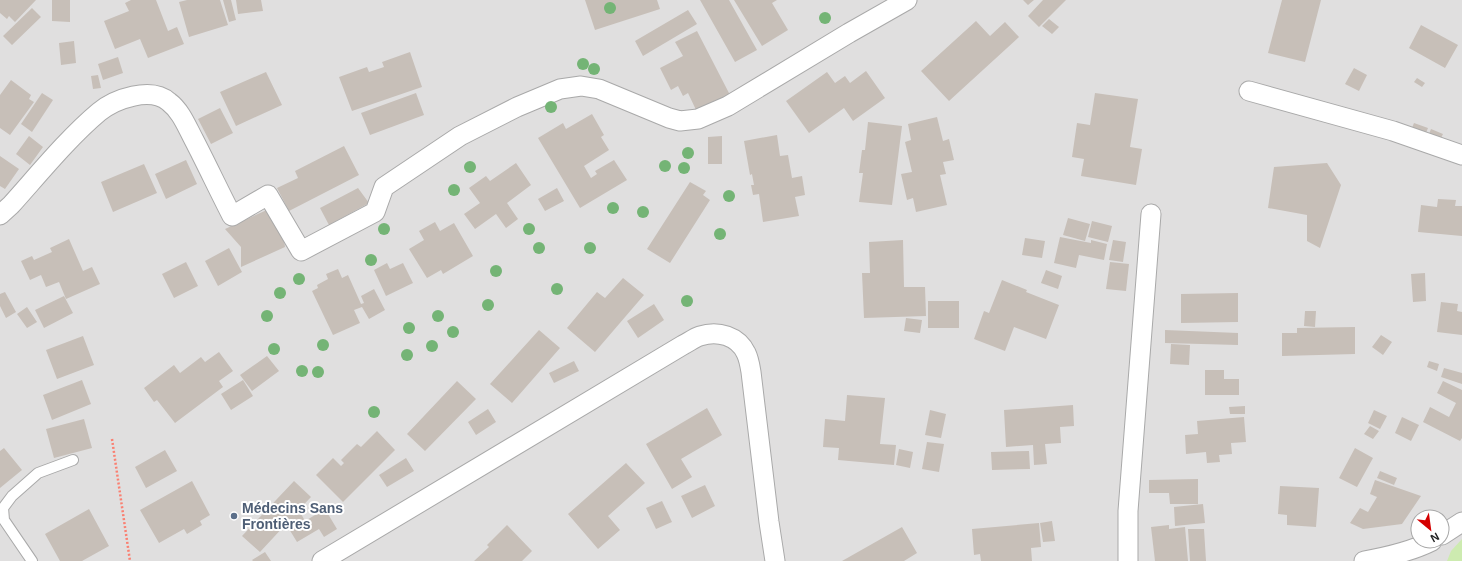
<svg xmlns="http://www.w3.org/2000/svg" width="1462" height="561" font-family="Arial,sans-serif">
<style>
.residential{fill:#e0dfdf;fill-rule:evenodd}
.grass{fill:#cdebb0}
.building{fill:#c7bfb8}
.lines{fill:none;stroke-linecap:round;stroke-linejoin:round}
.lane-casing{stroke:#a9a9a9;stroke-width:12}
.street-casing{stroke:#a9a9a9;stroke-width:21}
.path{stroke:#fa8072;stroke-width:2.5;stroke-dasharray:2 2;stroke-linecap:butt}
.lane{stroke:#fff;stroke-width:10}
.street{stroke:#fff;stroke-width:19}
.tree{fill:#74b475}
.service-dot{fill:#5c6f8a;stroke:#fff;stroke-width:1.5}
.labels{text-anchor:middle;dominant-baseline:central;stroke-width:4;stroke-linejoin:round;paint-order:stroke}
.service-label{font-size:14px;font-weight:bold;fill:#4e5e75;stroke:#fff;text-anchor:start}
</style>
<rect width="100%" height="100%" fill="#f2efe9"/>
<path class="residential" d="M0,0H1462V561H0ZM1418,517H1442V541H1418Z"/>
<path class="grass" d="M1462,539V561H1447L1451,551Z"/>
<path class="building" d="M0,0H36L15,22L9,16L7,19L0,13Z
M52,0H70V22L52,21Z
M131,0H156L168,31L177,27L184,44L148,58L140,39L115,49L104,21L129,11L125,3Z
M187,0H220L228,25L189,37L179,2Z
M223,0H231L236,20L229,22Z
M236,0H261L263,11L238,14Z
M585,0H657L660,9L595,30Z
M700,0H729L757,50L735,62Z
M734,0H777L772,3L788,30L762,46Z
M1023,0H1034L1028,5Z
M1043,0H1066L1039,27L1028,16Z
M1282,0H1321L1305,62L1268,53Z
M32,8L41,17L12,45L3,36Z
M688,10L697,24L643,56L635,41Z
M1049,19L1059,27L1052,34L1042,26Z
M976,21L990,36L1005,22L1019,37L949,101L921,71Z
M1421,25L1458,45L1445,68L1409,48Z
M697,31L730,95L697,112L688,93L683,96L678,86L671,90L660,68L683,56L675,42Z
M74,41L76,63L61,65L59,43Z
M410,52L422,87L352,111L339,77L367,67L369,72L384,67L382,62Z
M118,57L123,73L103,80L98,64Z
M1354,68L1367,75L1359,91L1345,84Z
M866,71L885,98L853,121L844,108L809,133L786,101L827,72L835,83L845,76L850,83Z
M266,72L282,105L236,126L220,92Z
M98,75L101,88L93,89L91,76Z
M1417,78L1425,83L1422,87L1414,82Z
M11,80L31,95L29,99L34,102L10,135L0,128V95Z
M42,93L53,100L32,132L21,124Z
M416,93L424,115L370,135L361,113Z
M1095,93L1138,99L1130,147L1142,149L1136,185L1081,176L1084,159L1072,157L1077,123L1090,125Z
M220,108L233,133L211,144L198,119Z
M592,114L604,135L601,137L609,150L584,166L591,178L597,174L595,171L614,160L627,180L580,208L538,138L563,123L566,129Z
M937,117L943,141L949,139L954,160L943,162L946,174L940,175L947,205L916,212L913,198L907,200L901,174L912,172L905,142L911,140L908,124Z
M868,122L902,126L892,205L859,202L863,173H859L862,150H865Z
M1414,123L1428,128L1424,138L1410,133Z
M1431,129L1443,134L1438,144L1427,139Z
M777,135L780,156L788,155L792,178L802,176L805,195L795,197L799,216L763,222L759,194L753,195L751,185H754L752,174L750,175L744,141Z
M29,136L43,147L30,165L16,154Z
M722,136V164H708V137Z
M344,146L359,175L289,211L277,188L298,178L295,171Z
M0,156L19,169L5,189L0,186Z
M186,160L197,184L166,199L155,174Z
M516,163L531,185L507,203L518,219L506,228L496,214L475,229L464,214L480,203L469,188L486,176L490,181Z
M1327,163L1341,185L1320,248L1307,241V215L1268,208L1274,167Z
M144,164L157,193L113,212L101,182Z
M690,182L706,191L703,195L710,200L670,263L647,249Z
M358,188L369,203L329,225L320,208Z
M557,188L564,201L545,211L538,199Z
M1438,199L1456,200L1455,206H1462V236L1418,232L1421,205L1437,207Z
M269,209L282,224L285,247L241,267V247L225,229Z
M1068,218L1090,224L1085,241L1063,235Z
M1092,221L1112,226L1108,242L1088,237Z
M435,222L440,231L454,223L473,256L443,274L441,270L427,278L409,249L424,240L419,231Z
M1060,237L1091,243V240L1107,244L1104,260L1079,255L1076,268L1054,263Z
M1025,238L1045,241L1042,258L1022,255Z
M69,239L83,271L92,267L100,284L66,299L59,282L46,287L41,275L30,280L21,261L32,256L34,260L52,252L50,248Z
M903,240L904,287H925L926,316L864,318L862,273H870L869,242Z
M1113,240L1126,242L1123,262L1109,260Z
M229,248L242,272L218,286L205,261Z
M186,262L198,286L174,298L162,274Z
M1110,262L1129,264L1126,291L1106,289Z
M387,263L390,269L403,263L413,283L386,296L374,270Z
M338,269L342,278L348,275L361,304L364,303L361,296L374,289L385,310L369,319L362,307L354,310L360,323L333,335L312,291L318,288L317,285L328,279L326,274Z
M1046,270L1062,276L1058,289L1041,283Z
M1425,273L1426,301L1413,302L1411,274Z
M623,278L644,295L595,352L567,328L597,292L605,298Z
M1002,280L1027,290L1026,292L1059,305L1046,339L1014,327L1005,351L974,339L984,311L989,313Z
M5,292L16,312L6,318L0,306V294Z
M1238,293V322L1181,323V294Z
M64,296L73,313L44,328L35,310Z
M928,301H959V328H928Z
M1441,302L1458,304L1457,311L1462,312V335L1437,332Z
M654,304L664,320L638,338L627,321Z
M27,307L37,322L27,328L17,314Z
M1305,311H1316L1315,327L1304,326Z
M906,318L922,320L920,333L904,331Z
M1355,327V354L1282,356V333H1297V328Z
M539,330L560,348L512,403L490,384Z
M1165,330L1238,333V345L1165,343Z
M1381,335L1392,342L1383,355L1372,347Z
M83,336L94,365L57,379L46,350Z
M1171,344L1190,345L1189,365L1170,364Z
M219,352L233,371L219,381L223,387L175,423L157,400L154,402L144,388L174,365L180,373L201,357L205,362Z
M267,356L279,371L252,391L240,375Z
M574,361L579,371L554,383L549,373Z
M1429,361L1439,364L1437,371L1427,367Z
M1444,368L1462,373V384L1441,377Z
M1205,370H1224V379H1239V395H1205Z
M82,380L91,404L52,420L43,395Z
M243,380L253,396L231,410L221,394Z
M457,381L476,399L425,451L407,434Z
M1443,381L1462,390V438L1460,441L1423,422L1430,407L1449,417L1456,403L1437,393Z
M847,395L885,398L880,444L896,445L894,465L838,460L839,448L823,447L825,419L845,421Z
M1073,405L1074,426L1060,427L1061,443L1045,444L1047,464L1034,465L1033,445L1006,447L1004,410Z
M1245,406V414H1230L1229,407Z
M707,408L722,435L681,459L692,477L672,489L646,444Z
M488,409L496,422L476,435L468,422Z
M930,410L946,414L941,438L925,435Z
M1374,410L1387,416L1380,429L1368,423Z
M1244,417L1246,442L1231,443L1232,454L1219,455L1220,462L1207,463L1206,452L1186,454L1185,435L1198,434L1197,421Z
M1402,417L1419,425L1411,441L1395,433Z
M84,419L92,448L54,458L46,429Z
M1370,426L1379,431L1373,439L1364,434Z
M377,431L395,450L343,502L316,475L333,458L341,466L344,463L341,460L357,444L361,447Z
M927,442L944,444L939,472L922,469Z
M4,448L22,470L0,488V451Z
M1355,448L1373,458L1357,487L1339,478Z
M899,449L913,452L910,468L896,465Z
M165,450L177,471L146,488L135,467Z
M1029,451L1030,469L992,470L991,452Z
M406,458L414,471L387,487L379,475Z
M626,463L645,483L608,516L620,530L598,549L568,514Z
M1380,471L1397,478L1394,485L1377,478Z
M1198,479V504H1170L1169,493H1149V480Z
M1375,480L1421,496L1402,524L1363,529L1350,523L1360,508L1368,512L1377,497L1370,494Z
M192,481L210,515L200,521L202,525L187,534L184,529L159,543L140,510Z
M294,481L311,497L293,516L300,512L305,521L325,509L337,529L324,537L319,529L297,542L286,524L260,552L242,536Z
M705,485L715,506L692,518L681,496Z
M1280,486L1319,488L1316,527L1287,525V515L1278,514Z
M662,501L672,522L656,529L646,508Z
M1203,504L1205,523L1175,526L1174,507Z
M89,509L109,546L82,561H60L45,534Z
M1052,521L1055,541L1043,542L1040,523Z
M1039,523L1041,547L1031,548L1032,561H981L980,554L974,555L972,529Z
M507,525L532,551L522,561H474L489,547L487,545Z
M1169,525V529L1185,527L1188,561H1155L1151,527Z
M902,527L917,553L904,561H842Z
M1188,529H1204L1206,561H1190Z
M265,552L271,561H253L252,560Z"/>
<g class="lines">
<g class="lane-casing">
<path id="lane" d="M32,561L4,520L3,508L12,496L38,473L73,460"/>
</g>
<g class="street-casing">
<path id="street" d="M1249,91L1393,131L1462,155
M0,215L11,205C38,175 68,138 99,112C115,99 151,86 169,102C181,111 187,127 194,140C207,165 219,191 232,216L268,195L301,251L375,212L384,187L460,136L517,107L560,89L581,86L599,89L669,118L680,121L698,119L728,106L849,33L907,0
M1442,535L1462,522
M322,561L683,345C689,342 694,338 700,336C718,330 738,336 746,353C749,359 750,366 751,372L769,522L775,561
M1128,561V511L1151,214
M1364,561C1387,557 1410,552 1432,541"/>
</g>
<path class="path" d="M112,439L130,561"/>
<use href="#lane" class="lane"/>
<use href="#street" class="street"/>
</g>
<g class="tree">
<circle cx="610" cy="8" r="6"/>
<circle cx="825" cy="18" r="6"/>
<circle cx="583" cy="64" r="6"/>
<circle cx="594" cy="69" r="6"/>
<circle cx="551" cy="107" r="6"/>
<circle cx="688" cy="153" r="6"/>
<circle cx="665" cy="166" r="6"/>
<circle cx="470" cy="167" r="6"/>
<circle cx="684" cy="168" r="6"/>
<circle cx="454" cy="190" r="6"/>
<circle cx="729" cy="196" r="6"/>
<circle cx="613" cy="208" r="6"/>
<circle cx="643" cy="212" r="6"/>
<circle cx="384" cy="229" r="6"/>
<circle cx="529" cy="229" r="6"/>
<circle cx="720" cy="234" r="6"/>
<circle cx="539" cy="248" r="6"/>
<circle cx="590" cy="248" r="6"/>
<circle cx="371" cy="260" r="6"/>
<circle cx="496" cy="271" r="6"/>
<circle cx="299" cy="279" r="6"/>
<circle cx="557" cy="289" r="6"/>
<circle cx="280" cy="293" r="6"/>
<circle cx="687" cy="301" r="6"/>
<circle cx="488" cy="305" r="6"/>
<circle cx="267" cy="316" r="6"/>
<circle cx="438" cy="316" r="6"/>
<circle cx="409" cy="328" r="6"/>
<circle cx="453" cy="332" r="6"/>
<circle cx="323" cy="345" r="6"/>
<circle cx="432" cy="346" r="6"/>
<circle cx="274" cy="349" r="6"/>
<circle cx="407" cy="355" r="6"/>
<circle cx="302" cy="371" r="6"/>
<circle cx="318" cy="372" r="6"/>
<circle cx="374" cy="412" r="6"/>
</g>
<circle class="service-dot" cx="234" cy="516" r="4"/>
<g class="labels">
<g class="service-label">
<text x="242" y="508">Médecins Sans<tspan x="242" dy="16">Frontières</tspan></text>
</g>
</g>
<g transform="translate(1430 529) rotate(151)"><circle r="19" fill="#ffffff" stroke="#a7a7a7"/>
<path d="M0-3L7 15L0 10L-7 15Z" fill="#d40000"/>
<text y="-6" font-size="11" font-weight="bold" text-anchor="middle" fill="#222222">N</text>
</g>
</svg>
